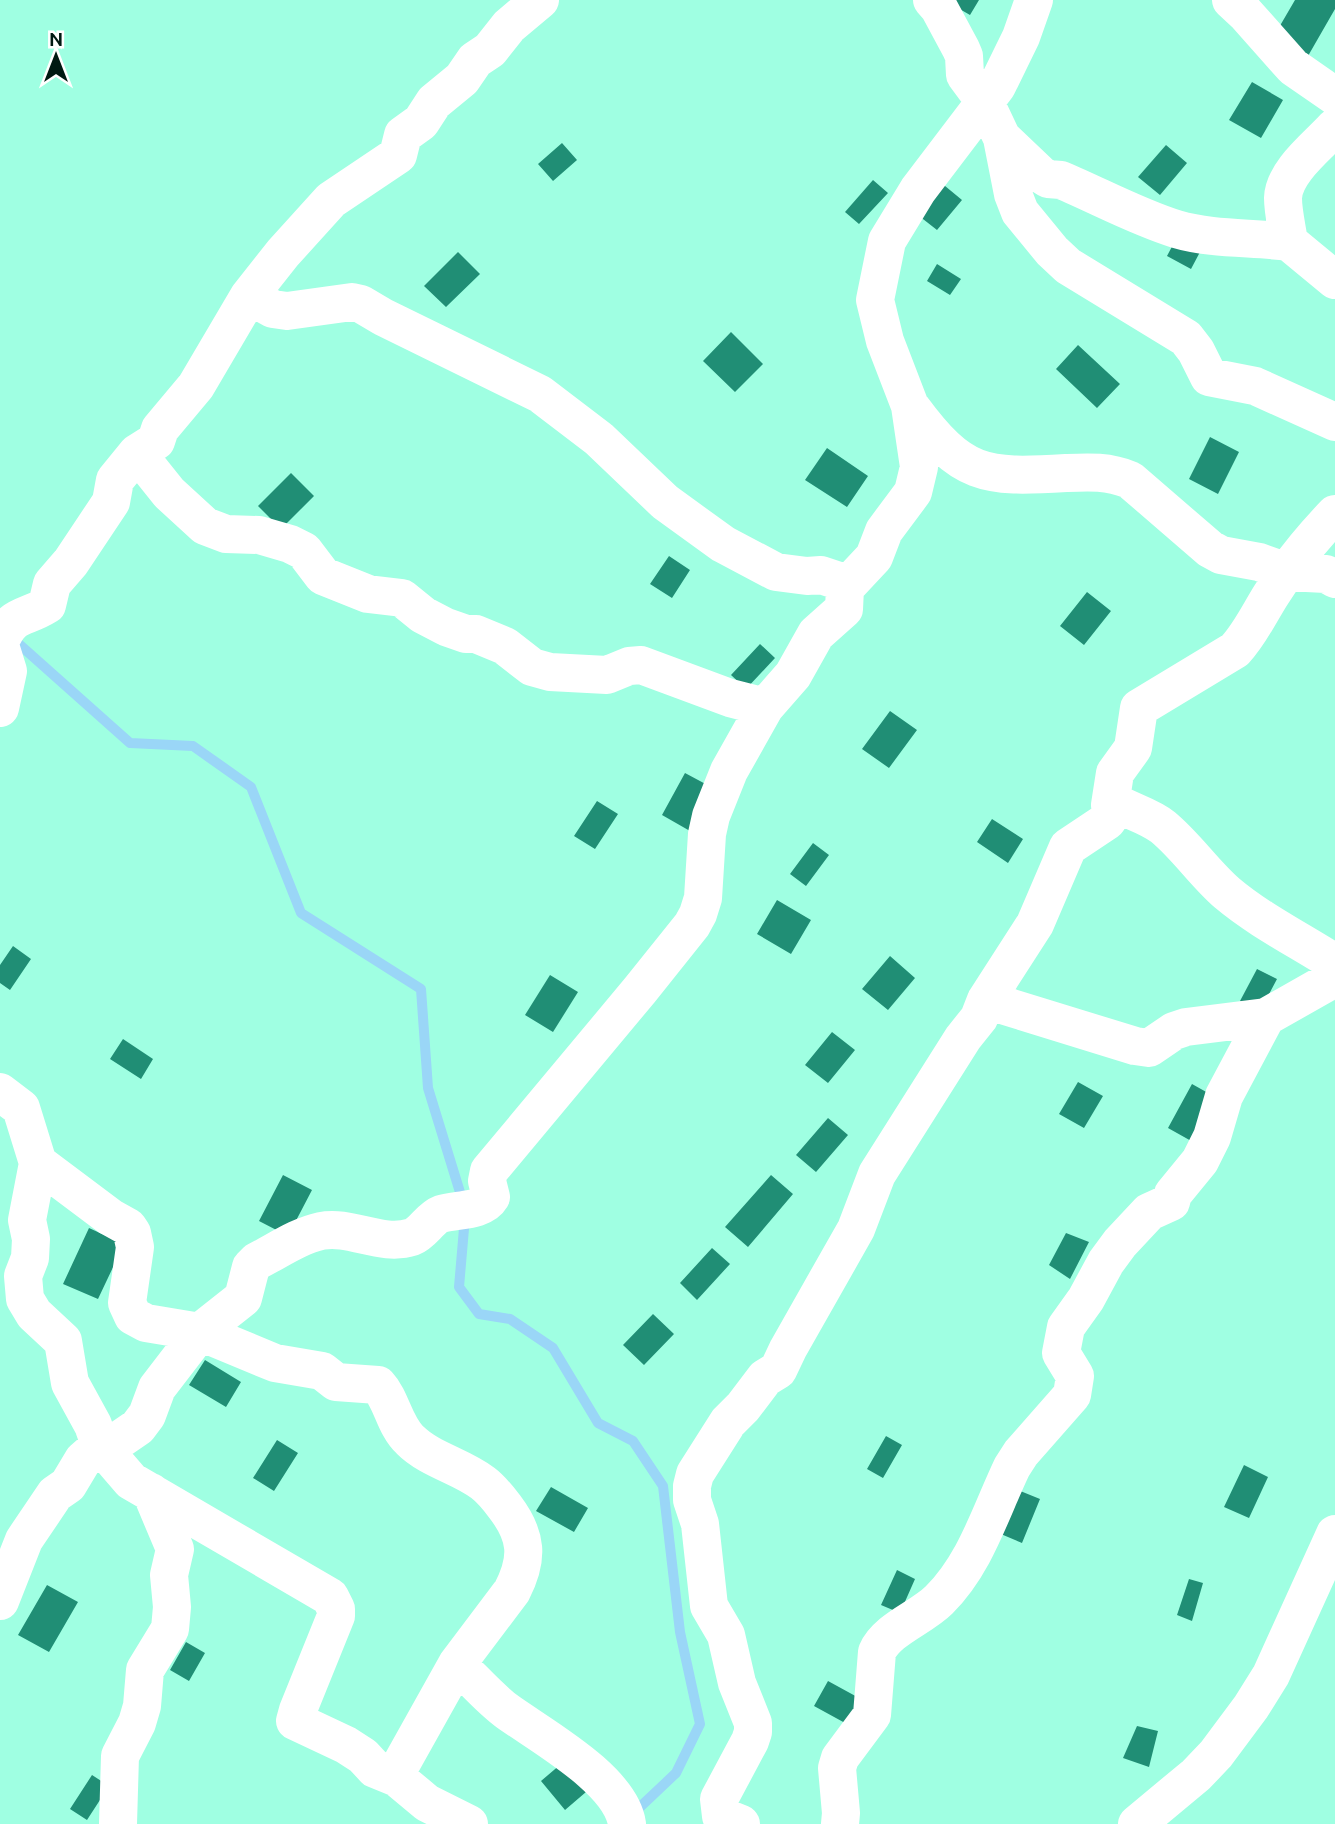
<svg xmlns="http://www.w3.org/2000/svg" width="1335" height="1824" font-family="Ubuntu,sans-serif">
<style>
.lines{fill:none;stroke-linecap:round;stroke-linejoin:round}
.stream{stroke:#9ad6f7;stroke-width:10}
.building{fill:#208e75}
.minor{stroke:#fff;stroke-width:38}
</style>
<rect width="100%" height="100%" fill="#9fffe2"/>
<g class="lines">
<path class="stream" d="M11,637L130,743L193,746L251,787L301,913L421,989L428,1088L463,1202
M465,1217L459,1287L479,1314L510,1319L553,1348L598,1423L633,1441L663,1486L680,1632L700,1724L676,1773L639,1808L638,1817"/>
</g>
<path class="building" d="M944,0H979L970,15Z
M1295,0H1335V9L1308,56L1274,36Z
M1252,82L1283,100L1261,138L1229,120Z
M562,143L577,160L553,181L538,164Z
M1166,145L1187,163L1160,195L1138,177Z
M873,180L888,193L859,224L845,212Z
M939,181L962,200L937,230L914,212Z
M1176,239L1200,252L1191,269L1167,256Z
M458,252L480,274L446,307L424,286Z
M937,264L961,279L950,295L927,281Z
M731,332L763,364L735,392L703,361Z
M1078,345L1120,384L1097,408L1056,369Z
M1210,437L1239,452L1218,494L1189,479Z
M827,448L868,476L847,507L805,480Z
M291,473L314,496L281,529L258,506Z
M669,556L690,570L672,598L650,584Z
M1087,592L1111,611L1084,645L1060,626Z
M760,644L775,658L746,689L731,675Z
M890,711L917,730L889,768L862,749Z
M685,773L713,788L690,831L662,815Z
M597,801L618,814L595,849L574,836Z
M992,819L1023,839L1008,863L977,842Z
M813,843L829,855L806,886L790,874Z
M777,900L811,920L791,954L757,934Z
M13,946L31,959L10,990L0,983V965Z
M890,956L915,978L888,1010L862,989Z
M1257,969L1277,979L1260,1011L1240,1001Z
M550,975L578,992L553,1032L525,1015Z
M832,1032L855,1050L828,1083L805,1065Z
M123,1039L153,1059L141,1079L110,1059Z
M1078,1082L1103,1096L1084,1128L1059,1114Z
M1192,1084L1217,1098L1193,1142L1168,1128Z
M828,1118L848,1135L816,1172L796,1155Z
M283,1175L312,1190L288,1236L259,1221Z
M771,1175L793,1194L748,1247L725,1227Z
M89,1228L124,1244L98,1299L63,1284Z
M1066,1233L1089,1242L1070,1279L1049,1265Z
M712,1248L730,1264L697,1300L680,1283Z
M653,1314L674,1334L644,1365L623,1345Z
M205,1360L241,1382L226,1407L189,1385Z
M886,1436L902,1445L883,1478L867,1469Z
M277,1440L298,1453L274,1491L253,1478Z
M1244,1465L1268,1477L1249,1518L1224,1507Z
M1008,1486L1040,1499L1022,1543L989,1529Z
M551,1487L588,1508L574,1532L536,1511Z
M897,1570L915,1579L900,1613L881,1605Z
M1189,1579L1203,1583L1192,1621L1177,1615Z
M47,1585L78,1602L49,1652L18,1635Z
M186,1642L205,1653L189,1681L170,1670Z
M828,1681L870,1704L856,1729L814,1706Z
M1137,1726L1158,1731L1149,1767L1123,1758Z
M561,1764L586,1792L565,1810L541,1781Z
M92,1775L109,1786L87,1820L70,1809Z"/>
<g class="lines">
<path class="minor" d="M540,0L509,26L490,50L475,60L462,79L434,102L421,122L403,135L398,155L331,200L283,253L249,296L196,386L160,429L156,441L137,453L169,493L205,526L226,534L259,535L290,544L304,551L323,576L368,594L402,598L423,615L446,627L466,634H476L505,646L532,667L550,672L607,675L629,666L641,665L730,698L765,707
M932,0L939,8L961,49L964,56L965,75L985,102L1002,138L1040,174L1048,179L1061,180C1099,196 1137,217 1176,229C1213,240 1252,237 1289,242
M1231,0L1245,13L1293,67L1335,96
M1335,127C1318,146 1284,171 1283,198C1283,212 1287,228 1289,242L1335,280
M1002,138L1013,194L1020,212L1052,251L1068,266L1186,338L1196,351L1209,377L1255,386L1335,422
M249,296L273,309L287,311L352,302L361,304L383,317L540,394L599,439L665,502L723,544L776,572L807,576L821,575L839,581L845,588
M911,407C962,476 983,478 1066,473C1089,472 1108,471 1130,480L1210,549L1221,555L1259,562L1287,572L1326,574L1335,579
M0,642C13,612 23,620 47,605L52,584L71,562L111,502L115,480L137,453
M0,645L8,671L0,708
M1111,800C1128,811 1148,815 1163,827C1187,847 1204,873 1227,893C1259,920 1299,940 1335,963
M986,1000L1135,1046L1149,1048L1174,1031L1186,1027L1266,1017L1326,983L1335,980
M0,1092L21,1108L38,1163L27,1220L31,1239L30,1258L23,1276L25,1299L34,1314L63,1341L70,1383L93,1425L100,1445L131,1481L330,1597L336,1609V1616L298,1710L295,1721L346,1745L363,1756L375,1769L397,1778
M38,1163L110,1217L128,1227L132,1233L135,1247L127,1303L133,1316L146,1323L200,1332L275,1363L322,1371L336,1382L378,1385C392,1400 394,1425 410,1440C430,1460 461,1466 483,1483C491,1489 499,1499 505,1507C527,1536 529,1558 512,1591L457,1664L400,1766L397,1778L427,1803L469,1824
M0,1601L24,1540L55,1494L68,1485L83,1460L100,1445L122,1438L138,1427L147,1415L157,1388L200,1332L243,1298L251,1267L257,1261C277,1251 298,1236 321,1231C351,1225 381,1247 412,1237C423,1233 430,1218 441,1214C456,1209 482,1212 491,1197L487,1181L489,1171L640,990L692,925L698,914L703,898L707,834L711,816L729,771L765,707L793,675L816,634L844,609L845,588L874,557L884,531L913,492L919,467L910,406L885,341L875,300L887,241L918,190L997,86L1021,37L1034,0
M457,1664C474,1680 490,1699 508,1712C543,1737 621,1780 627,1824
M118,1824L120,1756L137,1723L142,1706L145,1670L170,1629L172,1607L169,1575L175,1549L151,1492
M741,1824L721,1816L719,1799L750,1741L753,1732V1723L737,1683L726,1635L709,1606L700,1524L692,1500V1486L695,1474L728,1422L743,1407L765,1378L778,1370L788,1349L856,1229L877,1174L963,1038L979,1018L986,1000L1035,924L1068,847L1107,821L1111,815L1110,805L1115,773L1133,748L1139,708L1235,650C1250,634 1259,614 1271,595C1289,566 1311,539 1335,514
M840,1824L841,1813L837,1768L840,1758L872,1715L877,1652C887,1629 921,1618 939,1600C976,1563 990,1513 1012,1467L1021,1453L1072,1395L1075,1376L1061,1353L1066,1327L1086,1299L1106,1262L1120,1243L1149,1212L1171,1202L1173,1194L1200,1161L1212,1137L1224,1096L1266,1017
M1137,1824L1196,1775L1216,1754L1251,1707L1271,1675L1335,1534"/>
</g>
<g transform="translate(56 56)" stroke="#ffffff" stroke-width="5" paint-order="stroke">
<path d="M0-5L12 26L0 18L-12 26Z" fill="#001912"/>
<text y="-10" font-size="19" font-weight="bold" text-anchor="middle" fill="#001912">N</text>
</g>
</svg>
